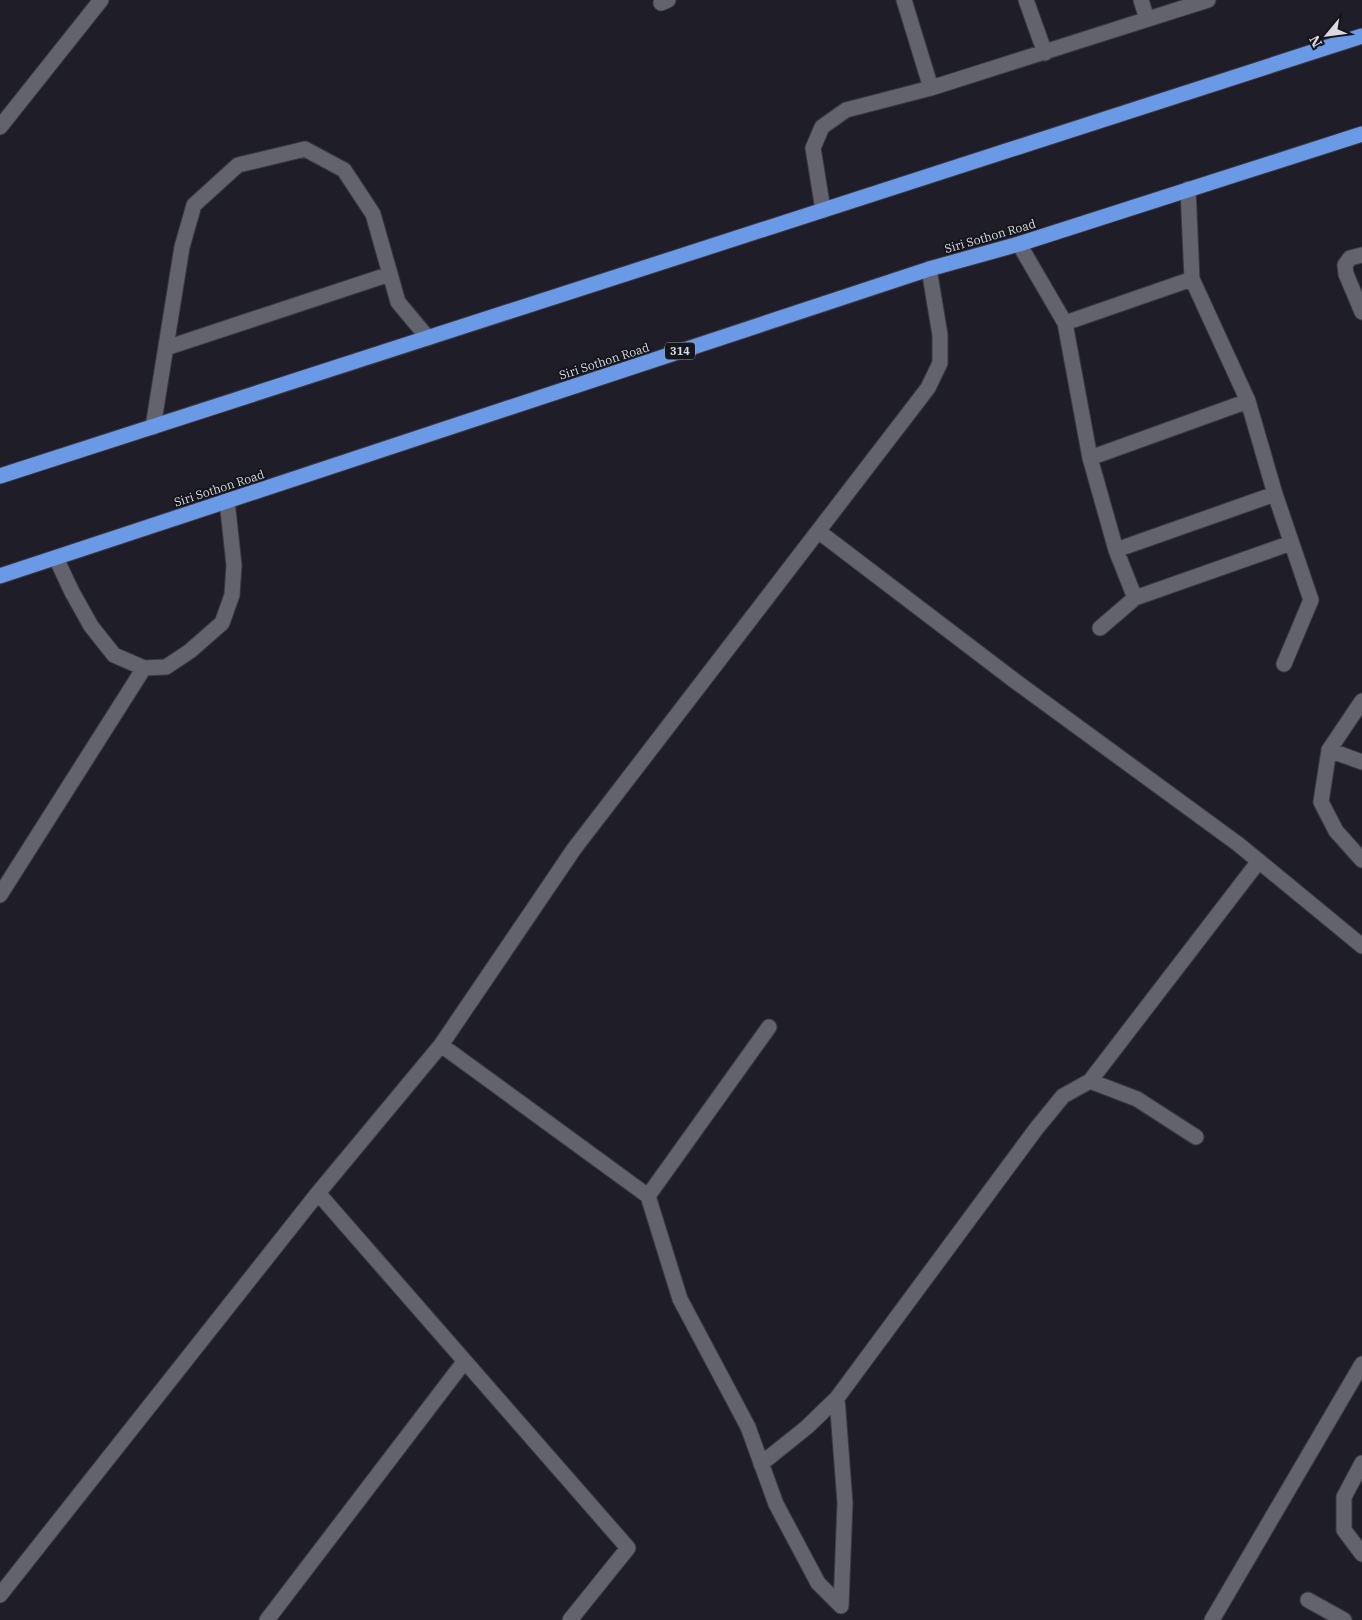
<svg xmlns="http://www.w3.org/2000/svg" width="1362" height="1620" font-family="'IBM Plex Serif',serif">
<style>
.lines{fill:none;stroke-linecap:round;stroke-linejoin:round}
.minor-casing{stroke:#3b3a42;stroke-width:17}
.highway-casing{stroke:#3b3a42;stroke-width:17}
.minor{stroke:#63636e;stroke-width:15}
.highway{stroke:#6a9ae6;stroke-width:15}
.labels{text-anchor:middle;dominant-baseline:central;stroke-width:4;stroke-linejoin:round;paint-order:stroke}
.shield{fill:#15151e;stroke:#9e9ea5;stroke-width:1}
.shield-label{font-size:11px;font-weight:bold;fill:#d9d9df}
.street-label{font-size:12px;fill:#d9d9df;stroke:#15151e}
</style>
<rect width="100%" height="100%" fill="#1f1e28"/>
<g class="lines">
<g class="minor-casing">
<path id="minor" d="M904,0L931,88
M1026,0L1045,53
M1141,0L1147,19
M661,3L668,0
M0,127L101,0
M823,210L813,148L822,127L846,110L931,88L1208,0
M1019,244L1065,323L1090,458L1116,550L1275,494L1248,401L1192,279L1188,189
M1362,255L1350,258L1345,265L1346,274L1362,312
M1065,323L1192,279
M166,348L390,274
M153,427L182,247L194,205L238,165L305,149L344,170L373,214L398,302L428,338
M1090,458L1248,401
M1275,494L1311,600L1284,664
M818,531L1015,681L1238,844L1362,946
M1116,550L1135,598
M56,558L72,592L91,626L114,655L144,668L166,667L190,651L222,623L232,595L234,565L227,501
M1100,628L1135,598L1291,543
M1362,701L1329,750L1321,802L1336,831L1362,860
M1329,750L1362,762
M0,895L144,668
M441,1045L648,1196L769,1027
M1090,1081L1259,861
M648,1196L680,1299L748,1427L776,1504L818,1583L841,1606
M837,1398L845,1503L841,1606
M1362,1463L1344,1497V1530L1362,1554
M761,1464L807,1427L837,1398L1036,1129L1063,1096L1090,1081L1137,1099L1196,1137
M0,1595L318,1193
M1308,1600L1344,1620
M267,1620L464,1362
M570,1620L628,1548L318,1193L441,1045L574,849L928,388L940,363V335L929,269
M1212,1620L1362,1364"/>
</g>
<g class="highway-casing">
<path id="highway" d="M0,476L1362,36
M0,576L929,269L1019,244L1362,134"/>
</g>
<use href="#minor" class="minor"/>
<use href="#highway" class="highway"/>
</g>
<g class="labels">
<rect class="shield" x="665" y="342.5" width="30" height="17" rx="4"/>
<g class="shield-label">
<text x="680" y="351">314</text>
</g>
<g class="street-label">
<text transform="translate(990 236) rotate(-16)">Siri Sothon Road</text>
<text transform="translate(604 361) rotate(-18)">Siri Sothon Road</text>
<text transform="translate(219 488) rotate(-18)">Siri Sothon Road</text>
</g>
</g>
<g transform="translate(1327 35) rotate(241)" stroke="#15151e" stroke-width="4" paint-order="stroke">
<path d="M0-4L9 19L0 12L-9 19Z" fill="#d9d9df"/>
<text y="-8" font-size="14" font-weight="bold" text-anchor="middle" fill="#d9d9df">N</text>
</g>
</svg>
